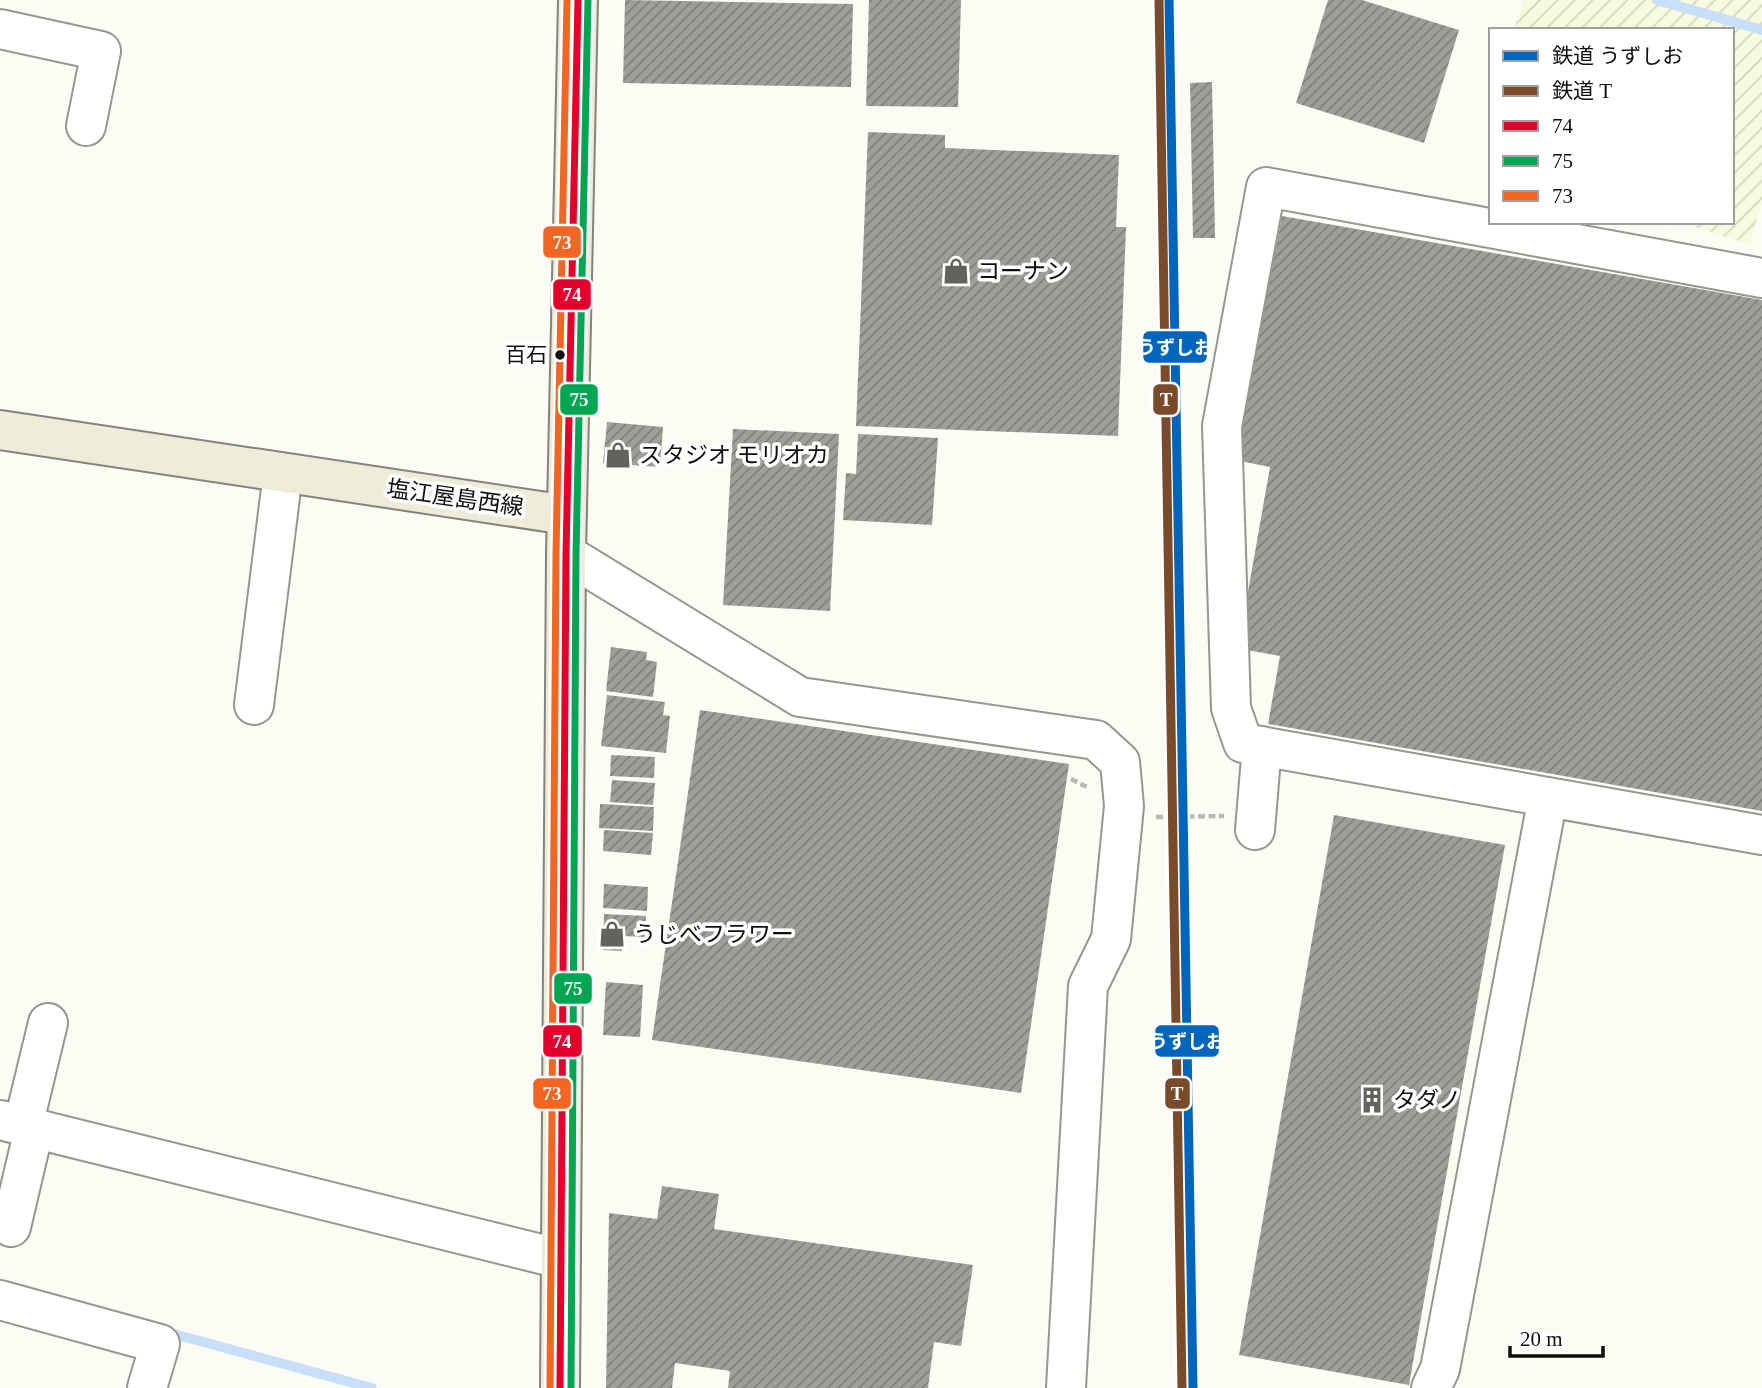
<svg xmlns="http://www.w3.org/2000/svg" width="1762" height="1388" font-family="'Times New Roman','Noto Sans JP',serif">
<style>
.farmland{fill:url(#farmland-furrows)}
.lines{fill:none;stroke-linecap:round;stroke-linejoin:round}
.stream{stroke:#c8dff9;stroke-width:10}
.building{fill:url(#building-hatch)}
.minor-casing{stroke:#969692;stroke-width:42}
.major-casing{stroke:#83837f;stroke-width:42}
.path{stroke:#b9b9b8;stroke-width:4.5;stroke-dasharray:7 3.5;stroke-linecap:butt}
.minor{stroke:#fffffd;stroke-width:38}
.major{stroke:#eeecd9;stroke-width:38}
.bus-1-casing{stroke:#fff;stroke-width:12}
.bus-2-casing{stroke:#fff;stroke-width:12}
.bus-3-casing{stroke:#fff;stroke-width:12}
.bus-1{stroke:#e4002b;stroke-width:7}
.bus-2{stroke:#00a651;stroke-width:7}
.bus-3{stroke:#f26522;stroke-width:7}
.rail-1-casing{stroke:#fff;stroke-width:14}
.rail-2-casing{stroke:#fff;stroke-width:14}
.rail-1{stroke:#0065bd;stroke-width:9}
.rail-2{stroke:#7a4b2a;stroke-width:9}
.bus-dot{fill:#0f0f0f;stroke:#fff;stroke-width:2.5}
.labels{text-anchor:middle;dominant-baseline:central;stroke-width:7;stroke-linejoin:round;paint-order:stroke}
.bus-label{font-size:21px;fill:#0f0f0f;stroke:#fff;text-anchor:end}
.poi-label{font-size:23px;fill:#0f0f0f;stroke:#fff;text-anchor:start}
.street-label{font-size:23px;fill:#0f0f0f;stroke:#fff}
.line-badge{stroke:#fff;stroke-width:2.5}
.badge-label{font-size:19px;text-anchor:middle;font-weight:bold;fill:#fff}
</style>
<defs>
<pattern id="farmland-furrows" width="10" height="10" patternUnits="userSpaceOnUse" patternTransform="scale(1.75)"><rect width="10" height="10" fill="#f8fadf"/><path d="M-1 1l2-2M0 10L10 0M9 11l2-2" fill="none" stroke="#d3d5be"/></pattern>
<pattern id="building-hatch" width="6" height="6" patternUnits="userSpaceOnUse" patternTransform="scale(1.75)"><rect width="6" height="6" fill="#a09e99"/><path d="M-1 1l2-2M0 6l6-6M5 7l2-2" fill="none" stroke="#817f7b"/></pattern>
</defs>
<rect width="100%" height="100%" fill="#fcfcf4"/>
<path class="farmland" d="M1523,0H1762V204L1749,244L1678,222H1732V30H1514Z"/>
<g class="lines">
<path class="stream" d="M1657,0L1762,30
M163,1331L372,1388"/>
</g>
<path class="building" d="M625,0L853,4L851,87L623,83Z
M869,0H961L958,107L866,106Z
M1328,0H1362L1459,30L1424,143L1296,103Z
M1212,82L1215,238H1193L1190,83Z
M868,132L945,135V148L1119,155L1116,227H1126L1118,436L856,426Z
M1282,216L1762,300V811L1268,724L1280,656L1247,650L1242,626L1270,467L1235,460Z
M607,422L663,427L660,467L603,463Z
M733,429L839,434L830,611L723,605Z
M858,434L938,438L932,525L843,520L846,473L856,474Z
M611,647L647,652L646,660L657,662L653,697L606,691Z
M607,695L665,702L663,715L670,716L666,753L601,746Z
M700,710L1069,764L1021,1093L652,1040Z
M611,755L655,757L654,778L610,776Z
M612,780L655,783L653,805L610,802Z
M600,804L654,807L653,831L599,828Z
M1334,815L1505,845L1409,1385L1239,1355Z
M604,830L653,833L651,855L603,851Z
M604,884L648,887L647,911L603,908Z
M604,914L646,916L645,937L622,936V951L603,950Z
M606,982L643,985L640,1037L603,1035Z
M662,1186L719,1194L714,1229L973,1265L961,1346L934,1342L928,1388H728L730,1371L675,1363L672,1388H606L609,1213L657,1219Z"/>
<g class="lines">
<g class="minor-casing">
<path id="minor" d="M0,29L101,51L86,126
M1762,278L1266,187L1222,426L1231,708L1243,743L1762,835
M566,554L800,697L1096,740L1120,762L1124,806L1111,939L1088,986L1066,1388
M254,705L283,473
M1255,830L1262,746
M0,1120L561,1259
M23,1126L48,1023
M11,1227L34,1129
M0,1300L160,1344L147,1388
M1431,1388L1440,1369L1548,797"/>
</g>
<g class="major-casing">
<path id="major" d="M0,430L567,515
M560,1388L566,554L578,0"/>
</g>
<path class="path" d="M1071,779L1087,787
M1156,817L1224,816"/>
<use href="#minor" class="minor"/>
<use href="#major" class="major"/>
<g class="bus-1-casing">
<path id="bus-1" d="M560,1388L566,554L578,0"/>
</g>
<g class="bus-2-casing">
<path id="bus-2" d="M571,1388L576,554L588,0"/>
</g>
<g class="bus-3-casing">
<path id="bus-3" d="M550,1388L556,554L567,0"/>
</g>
<use href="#bus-1" class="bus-1"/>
<use href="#bus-2" class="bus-2"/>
<use href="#bus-3" class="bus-3"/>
<g class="rail-1-casing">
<path id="rail-1" d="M1169,0L1193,1388"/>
</g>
<g class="rail-2-casing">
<path id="rail-2" d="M1159,0L1182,1388"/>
</g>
<use href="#rail-1" class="rail-1"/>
<use href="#rail-2" class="rail-2"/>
</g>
<defs>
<g id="shop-bare" transform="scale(2.1)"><path d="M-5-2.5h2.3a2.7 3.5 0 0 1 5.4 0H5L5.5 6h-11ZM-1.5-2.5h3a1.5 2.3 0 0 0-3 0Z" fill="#62625f" stroke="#fff" stroke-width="2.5" paint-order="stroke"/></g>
<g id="building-bare" transform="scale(2.1)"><path d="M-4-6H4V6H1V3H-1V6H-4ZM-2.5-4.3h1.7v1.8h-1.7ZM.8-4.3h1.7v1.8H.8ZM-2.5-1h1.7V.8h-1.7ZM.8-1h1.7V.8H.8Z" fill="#62625f" stroke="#fff" stroke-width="2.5" paint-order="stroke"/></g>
</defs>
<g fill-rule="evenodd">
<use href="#shop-bare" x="956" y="271"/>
<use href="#shop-bare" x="618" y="455"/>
<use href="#shop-bare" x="612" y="934"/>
<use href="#building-bare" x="1372" y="1100"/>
</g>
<circle class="bus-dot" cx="560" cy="355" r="6"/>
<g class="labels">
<g class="bus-label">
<text x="547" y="355">百石</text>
</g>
<g class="poi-label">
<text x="977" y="271">コーナン</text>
<text x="639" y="455">スタジオ モリオカ</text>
<text x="633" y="934">うじべフラワー</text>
<text x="1393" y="1100">タダノ</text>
</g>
<g class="street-label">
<text transform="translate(455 498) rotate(8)">塩江屋島西線</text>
</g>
</g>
<g class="line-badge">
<rect x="542" y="225" width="40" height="34" rx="7" fill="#f26522"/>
<rect x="552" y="278" width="40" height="33" rx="7" fill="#e4002b"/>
<rect x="1142" y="330" width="66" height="34" rx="7" fill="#0065bd"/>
<rect x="559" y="383" width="40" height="33" rx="7" fill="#00a651"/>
<rect x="1152" y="383" width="27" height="33" rx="7" fill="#7a4b2a"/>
<rect x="553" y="972" width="40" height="33" rx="7" fill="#00a651"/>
<rect x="542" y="1024" width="41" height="34" rx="7" fill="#e4002b"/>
<rect x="1154" y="1024" width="66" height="34" rx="7" fill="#0065bd"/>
<rect x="532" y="1077" width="40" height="33" rx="7" fill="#f26522"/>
<rect x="1164" y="1077" width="27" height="33" rx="7" fill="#7a4b2a"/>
</g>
<g class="badge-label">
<text x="562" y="249">73</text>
<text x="572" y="301">74</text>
<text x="1175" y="354">うずしお</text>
<text x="579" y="406">75</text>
<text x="1166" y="406">T</text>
<text x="573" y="995">75</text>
<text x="562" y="1048">74</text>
<text x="1187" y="1048">うずしお</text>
<text x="552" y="1100">73</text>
<text x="1177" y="1100">T</text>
</g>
<rect x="1489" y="28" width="245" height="196" fill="#ffffff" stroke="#9f9f9f" stroke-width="2"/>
<rect x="1503" y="51" width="35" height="10" fill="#0065bd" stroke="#9f9f9f" stroke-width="2"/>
<text x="1552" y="63" font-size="21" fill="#0f0f0f">鉄道 うずしお</text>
<rect x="1503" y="86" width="35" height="10" fill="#7a4b2a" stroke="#9f9f9f" stroke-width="2"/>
<text x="1552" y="98" font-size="21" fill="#0f0f0f">鉄道 T</text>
<rect x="1503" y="121" width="35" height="10" fill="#e4002b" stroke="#9f9f9f" stroke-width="2"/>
<text x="1552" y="133" font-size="21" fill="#0f0f0f">74</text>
<rect x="1503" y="156" width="35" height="10" fill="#00a651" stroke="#9f9f9f" stroke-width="2"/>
<text x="1552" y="168" font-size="21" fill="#0f0f0f">75</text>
<rect x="1503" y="191" width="35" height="10" fill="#f26522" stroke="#9f9f9f" stroke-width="2"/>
<text x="1552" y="203" font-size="21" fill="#0f0f0f">73</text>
<path d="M1510 1346v10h93v-10" fill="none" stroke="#0f0f0f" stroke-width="3.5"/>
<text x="1520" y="1346" font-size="21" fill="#0f0f0f" stroke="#ffffff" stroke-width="5" paint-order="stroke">20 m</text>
</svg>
